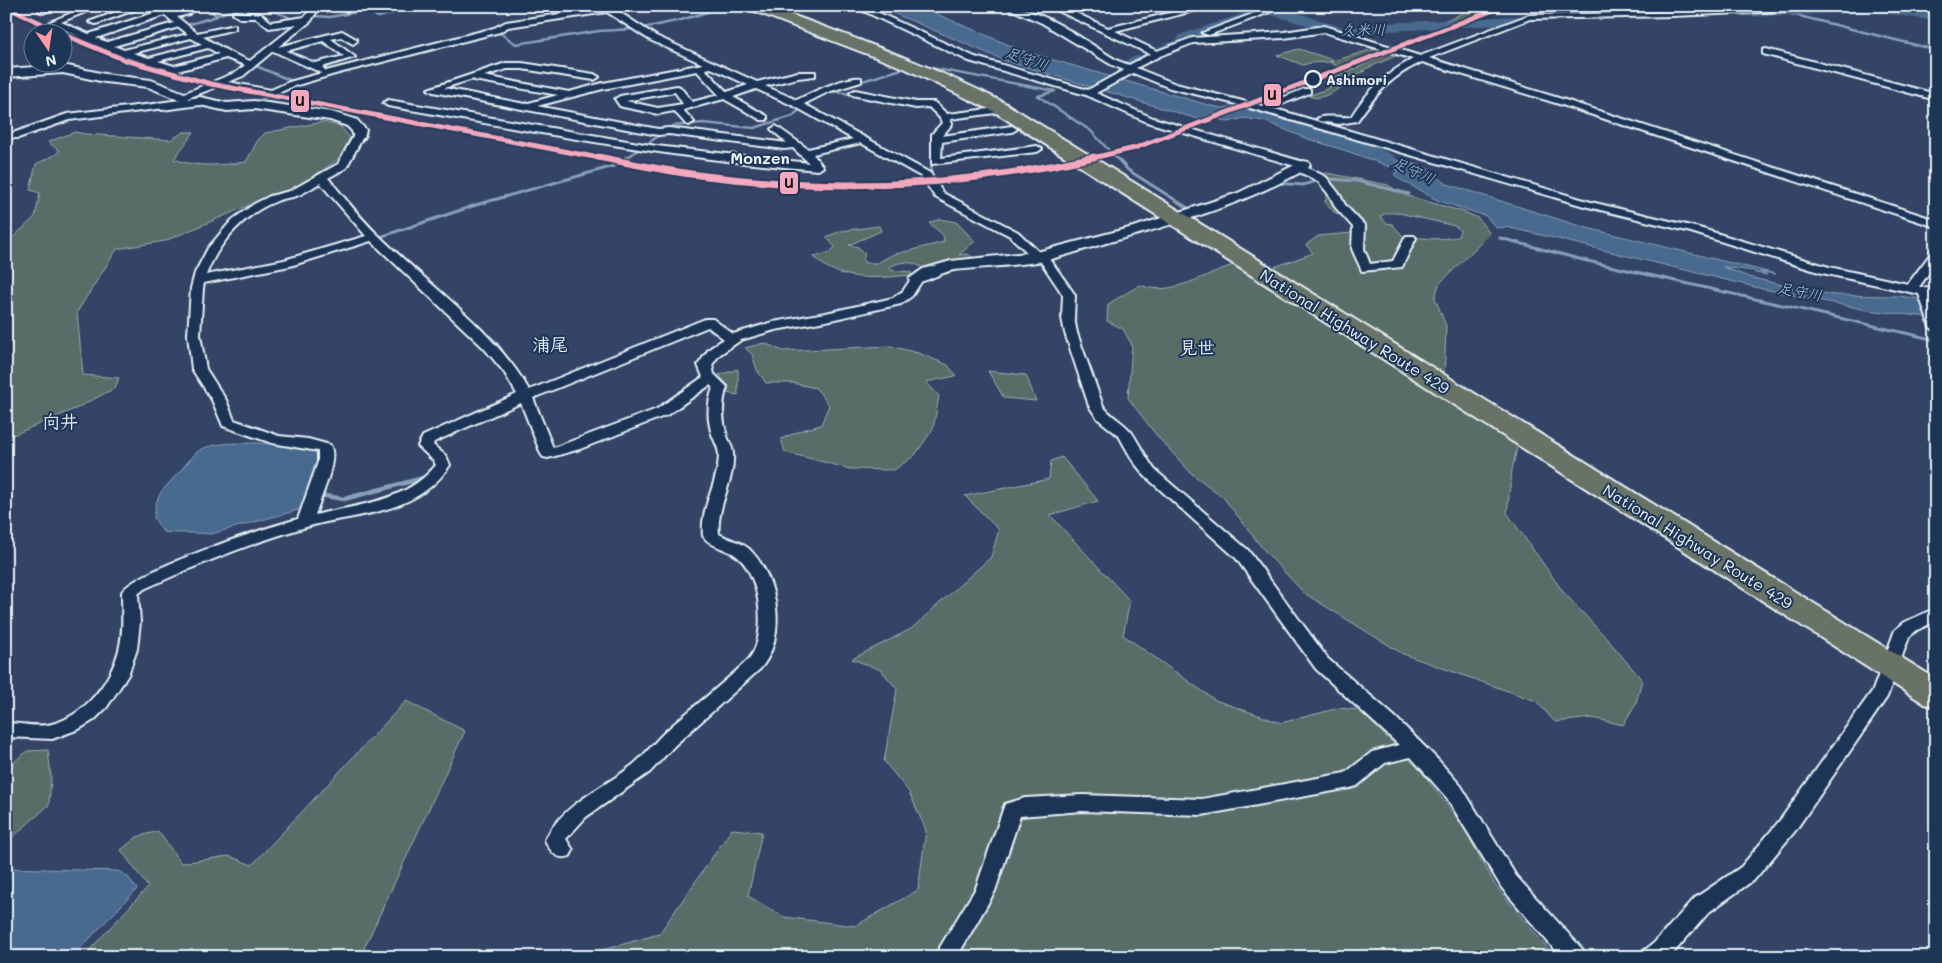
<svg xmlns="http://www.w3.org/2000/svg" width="1942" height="963" font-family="Mali,'Klee One',sans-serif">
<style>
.green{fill:#586c67;stroke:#a0aeb0;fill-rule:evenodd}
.water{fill:#496a8f;stroke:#89a0b9}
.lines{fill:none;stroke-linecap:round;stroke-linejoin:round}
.stream-far2{stroke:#89a0b9;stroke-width:2.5}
.stream-far1{stroke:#89a0b9;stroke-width:3}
.stream{stroke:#89a0b9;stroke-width:4.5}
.river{fill:#496a8f;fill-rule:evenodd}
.street-casing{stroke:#e8f1f8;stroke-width:4}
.secondary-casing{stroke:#e8f1f8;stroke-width:4}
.highway-casing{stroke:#e8f1f8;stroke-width:4}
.street{fill:#1d3557;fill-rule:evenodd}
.secondary{fill:#1d3557;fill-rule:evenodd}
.highway{fill:#697266;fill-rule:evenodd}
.rail-1-far1-casing{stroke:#1d3557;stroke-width:8}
.rail-1-casing{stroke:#1d3557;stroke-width:10}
.rail-1-far1{stroke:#f3a8be;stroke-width:5}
.rail-1{stroke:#f3a8be;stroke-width:7}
.stop-dot{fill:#1d3557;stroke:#e8f1f8;stroke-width:2.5}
.labels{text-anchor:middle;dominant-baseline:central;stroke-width:4;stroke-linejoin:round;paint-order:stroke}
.far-stop-label{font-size:14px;font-weight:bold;fill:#e8f1f8;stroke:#1d3557;text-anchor:start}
.far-water-label{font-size:15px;font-style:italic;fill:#b0c2d3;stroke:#1d3557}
.far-quarter-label{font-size:16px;font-weight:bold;fill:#e8f1f8;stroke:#1d3557}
.street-label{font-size:16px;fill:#e8f1f8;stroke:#1d3557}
.neighbourhood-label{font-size:18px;font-weight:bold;fill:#e8f1f8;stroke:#1d3557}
.line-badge{stroke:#1d3557;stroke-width:2}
.pale-badge-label{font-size:14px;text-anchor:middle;font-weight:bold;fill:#111}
</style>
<rect width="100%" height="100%" fill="#346"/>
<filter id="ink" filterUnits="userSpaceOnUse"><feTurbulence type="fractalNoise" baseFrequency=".02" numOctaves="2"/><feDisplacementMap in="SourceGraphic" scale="10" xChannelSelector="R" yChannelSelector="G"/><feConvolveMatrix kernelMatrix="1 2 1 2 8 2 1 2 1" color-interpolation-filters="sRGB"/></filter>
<g filter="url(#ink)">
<path class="green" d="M1500,6L1459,20L1434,23L1453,18L1473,7Z
M1377,48L1384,51L1339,67L1329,62L1310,63L1303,65L1277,55L1299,49L1333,60L1330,62Z
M1392,53L1398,55L1365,69L1363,70L1365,71C1357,75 1347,76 1341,82L1343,86C1333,92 1321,101 1309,96L1331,87L1323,82Z
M322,122L340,126L350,138L340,157L326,168L290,191L273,195L165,241L117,249L77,312L83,375L119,378L115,388L77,408L6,438V244L35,217L40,193L30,190L36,164L53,156L60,151L48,142L75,132L85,134L170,140L184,132H194L174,159C198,168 221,165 246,162L258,140L265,133Z
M1327,173L1388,185L1404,195L1464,212L1478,218L1490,234L1439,284L1435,298L1446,326L1444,380L1269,269L1313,253L1306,245L1318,236L1351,233L1352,228L1345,217L1334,212L1325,202L1330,185L1321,175ZM1387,213H1399L1455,226L1460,230L1458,237L1439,239L1404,237L1392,224L1386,223L1380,216Z
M940,219L956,222L975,241L959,255L968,254L975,259L926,270C915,262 901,259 889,268L890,270L911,272V275C879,278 839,283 814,257L830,252L835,247L826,237L841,231L879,226L881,231L849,245L858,247L865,253L863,260L865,263H877L892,255L944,242L943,235L929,223Z
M1236,264L1518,444L1512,470L1507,513L1564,593L1609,641L1642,680L1636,703L1623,725L1592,718L1555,722L1536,701L1403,654L1304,593L1263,549L1223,497L1191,473L1157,436L1128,398L1132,345L1123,329L1107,321L1108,304L1140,285C1171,298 1206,273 1236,264Z
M764,343L783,351L890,346L918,353L948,365L956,376L926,382L939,396L933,429L915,455L894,470L850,469L785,452L781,439L802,430L821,425L829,405L816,388L792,383H766L757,370L752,354L745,348Z
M738,369V395L727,393L729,386L719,375Z
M988,371L1026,375L1036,401L1004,398Z
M1062,457L1098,501L1050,515L1130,601L1123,635L1215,700L1281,723L1339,708L1359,710L1421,771L1463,826L1495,885L1555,957H578L659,934L732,829L762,832L748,896L784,917L855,926L918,890L926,830L909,792L884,761L897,689L881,670L852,659L911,629L991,557L999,530L965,496L1049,479L1051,461Z
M406,701L465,731L360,957H83L148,887L121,850L137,837L158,831L181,863L229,856L252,865Z
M48,750L51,777L49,805L6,843V769L27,751Z"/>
<path class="water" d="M877,6H918L1023,51L1208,105L1222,108L1236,106L1337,135L1342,137L1337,139V140L1375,149L1401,162L1419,165L1437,173L1435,175L1447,184L1583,227L1776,274L1760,272L1767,275L1755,273L1754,271L1723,267L1749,277L1808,291L1835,295L1899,296L1936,301V318L1867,310L1763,289L1541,235L1506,227L1496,228L1486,216L1439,201L1399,179L1394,174L1398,171L1396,169L1350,152L1305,138L1264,121L1244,118L1229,122L1207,116L1201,120L1006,61Z
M257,443C278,444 302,442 320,454L318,464L302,509L211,534C194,532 180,534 163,532L154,518L156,503L161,492L197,452C208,442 242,443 257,443Z
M6,868L118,871L128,877L137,889L72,957H6Z"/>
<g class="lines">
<path class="stream-far2" d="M1252,6L1267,10
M1573,6L1601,14
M1779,11L1936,50
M1921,14L1936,17
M216,15C249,5 264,5 295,20
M314,16L330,17L367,10L378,17L414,8L413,6
M643,28L681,20L727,6
M497,31L516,44L599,31L634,29
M197,33L187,25L217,16L205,6
M256,66L297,83
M926,67L1055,91L1038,96L1091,131L1117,159
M856,83L905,68
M831,91L856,95
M254,103L274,94
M352,159L360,142L367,136
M625,159L673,126L703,123L754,128L793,116L801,108
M932,159L933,132L942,123L935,112"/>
<path class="stream-far1" d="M1116,157L1128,170L1191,210
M624,159L626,157
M342,169L352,157
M931,175L932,157
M1331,179L1357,181L1409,194
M1277,183L1303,185L1320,180
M339,192L380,237L422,275
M380,237L479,204L614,166
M1500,238L1583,260L1936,340
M476,324L496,342L510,362"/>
<path class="stream" d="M509,361L516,371
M319,495L344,499L427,477"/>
<path class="river" d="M1266,6L1298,13L1345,28L1388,23L1518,16L1525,20L1518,24L1388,31L1344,36L1268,14L1192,40L1191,45L1161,54C1155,61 1137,67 1128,65L1126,62L1128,59L1156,50L1158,47L1178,40L1179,35Z
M1814,6H1892L1936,13V21L1877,12L1740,17L1733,13L1740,9Z
M1306,123L1362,140L1393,155L1396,159L1393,163L1387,164L1381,163L1350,148L1300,131L1298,128L1300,125Z"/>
<g class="street-casing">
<path id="street" d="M49,6H61L43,13L39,11Z
M88,6H100L61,22L89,34L163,10H169L172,13L183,10L178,6H188L192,10L189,14L177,17L197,33L235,25V29L203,37L231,53L250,61L297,24L269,28L256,18H240L233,14L234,12L261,14L271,22L305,17L312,6H320L311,21L278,47L342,31L356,39L357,41L353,44L341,37L331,39L355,57L322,67L326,71L494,28L506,22L601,8L600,6H610L656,36L757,82L798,72H815V76L798,78L765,86L797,100C811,93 846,76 861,78V82L828,92L804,104L930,173L943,193L1018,232L1042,255L1049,258L1075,295L1074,318L1077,333L1103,406C1111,417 1124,422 1132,433C1140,445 1146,458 1155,470L1248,550L1328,659L1394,716L1439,761L1461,786L1516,876L1583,950L1586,957H1561L1502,888L1447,798L1411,757L1385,763L1357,786L1350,788L1202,815L1082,811L1020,816L995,891L957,957H934L976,888L1005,804L1025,798L1082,795L1202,799L1345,773L1372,752L1399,745L1316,669L1236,558L1145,476L1133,461L1119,436L1098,419L1089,406L1065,333L1062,318L1063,295L1041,262L1034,259L1010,236L935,197L922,177L861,143L813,154L823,167L818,170C673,159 531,131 388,106L383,103L388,100L656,146L809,163L793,148L784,149L669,134L658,135L433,92L428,89L506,63H522L594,74L599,77L594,80L522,69H507L484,76L569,92L603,83L703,64L650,40L607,12L508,27L500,32L335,74L294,86L272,96L219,86L183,100L178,97L180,95L237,72L245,65L226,58L174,72L101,48L50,22ZM165,15L174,23L107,42L96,38ZM179,27L188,34L124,50L114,46ZM191,38L202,44L149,58L133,53ZM323,41L344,56L315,63L286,51ZM208,48L219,54L174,66L158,61ZM273,51L322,73L289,82L271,90L228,82L243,76ZM711,68L748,85L727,92L705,69ZM697,71L719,95L692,102L680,87L677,86L620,96L615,99L620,106L623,107L658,114L674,111L686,124L689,125L694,122L683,110L724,99L761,120H767V116L733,97L756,89L794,106L853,139L808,149L776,126L771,129L787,143L669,128L658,129L537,106L603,89ZM473,79L474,80L558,95L525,104L444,88ZM675,92L683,104L658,108L626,101Z
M210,6H222L213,10L209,8Z
M853,6H864L975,57L1088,90L1124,70L1112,65L1042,23L1003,6C1040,6 1086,42 1118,61L1129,65L1150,54L1056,10L1037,6H1061L1108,28L1198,6H1213L1115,31L1157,51L1192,38L1284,32L1324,26L1420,56L1529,15L1673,12L1792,6H1856L1852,8L1673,16L1530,19L1429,58L1565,100L1936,220V227L1559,104L1422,62C1391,76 1376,94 1357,121L1339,124L1319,121L1317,119C1324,114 1341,118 1351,117C1367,91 1386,73 1413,59L1324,32L1284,38L1193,43L1160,56L1136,68L1176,84L1262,106L1304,89H1310V93L1272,108L1591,202L1699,228L1829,267L1908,284L1932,252L1936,251V263L1919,287L1936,290V298L1932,297L1936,308V331L1930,327L1919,294L1822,273L1691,232L1584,206L1240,105L1170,88L1133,73L1096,93L1153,118L1307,163L1308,165L1306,167L1326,177L1340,195L1345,205L1365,226L1364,249L1370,264L1393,261L1406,236H1414L1416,238L1402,267L1362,271L1352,249L1353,227L1336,208L1330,196L1318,181L1295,170V166L1147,122L1086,95L969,61Z
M1882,6H1932L1913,10L1886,8Z
M127,8L134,10L96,24L89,22Z
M1263,10L1270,12L1209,35L1202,33Z
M1766,49L1936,94V100L1763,54V50Z
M855,90L916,102H934L947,114L1006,107V111L1003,112L950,119L952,124L942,136L1012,126L1017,129L1012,132L942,142L941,158L1037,146L1042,149L1037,152L932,164V134L942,123L940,118L929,107L916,108L852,95L850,93Z
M162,103L167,106L165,108L69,120L18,138H6V132L13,133L67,114Z
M359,132L364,135L346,168L328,178C344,197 360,218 378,235C427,284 494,329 529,390L705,319H713L733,334L773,322L826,313L893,298L903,291L913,276H921L923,279L912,296L901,304L826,321L775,330L741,340L719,355L712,365L714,374L727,387C721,404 722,419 727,436C729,442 733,448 733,454C735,482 716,505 719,534C729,540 744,542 752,552C779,581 787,639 760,669L675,745L650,772L586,817L566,839L573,850L570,856C557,861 550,851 545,840C564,802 603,789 634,764C646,754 655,741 666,731C693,707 722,685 748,660C768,638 761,578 739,558C729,548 711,548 703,536C700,506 718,485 719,456C719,449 716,444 713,437C707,421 707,404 713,388L710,385L667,415L580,449L548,458L543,457L541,454L521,403L434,442L433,445L446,456L450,465C422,508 373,513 326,522C308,526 289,532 271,538C228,552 186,570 144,589L138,594L140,622L137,649L128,675L107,707L94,720L79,729L52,739L6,737V723C20,723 39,728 52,724C85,716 111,681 119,650C124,631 122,611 122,592C135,570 268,527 298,519L318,462V451L272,443L223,426L212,400L192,369L188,335L191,288L195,273L208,248L232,220L254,204L270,196L290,191L338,164L354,135ZM320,183L366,236L284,260L206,275C218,243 245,213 277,201C283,198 290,198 296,196C305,193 313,187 320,183ZM371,241L484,348L504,372L517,394L423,436L418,446L434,461L436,465C405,503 359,504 315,515C320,499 339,459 330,445L308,439L279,436L234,420L226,400L206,369L200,335L203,288L204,283L290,266ZM708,327L724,339L709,349L698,365L703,377L657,409L553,448L533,398Z
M1936,608V621L1917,630L1909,637L1887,697L1795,831L1755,879L1709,912L1670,957H1642L1645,950L1654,943L1695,898L1741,867L1781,819L1873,690L1895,630L1905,622Z"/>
</g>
<g class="secondary-casing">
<path id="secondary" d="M63,65L105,74L151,80L187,94L188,99L200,97L227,103L254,101L332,112L357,120L366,130L364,138H354L352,131L347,126L330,120L254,109L227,111L200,105L162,110L156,106L158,103L180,100L148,87L105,82L63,73L6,77V69Z
M1303,161L1308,162L1310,165L1308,168C1245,204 1176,224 1106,243C1084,249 1060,258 1037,262C1009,266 981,267 954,270C940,272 923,285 911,282L909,279L923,269L951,261L1037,252L1137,226L1238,193Z"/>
</g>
<g class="highway-casing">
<path id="highway" d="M747,6H768C848,36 929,64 1005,103L1936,679V707L1925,704L993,111L904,68L749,9Z"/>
</g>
<use href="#street" class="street"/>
<use href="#secondary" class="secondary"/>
<use href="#highway" class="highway"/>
<g class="rail-1-far1-casing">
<path id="rail-1-far1" d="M6,7L60,32
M62,34L125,60L211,84L605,159
M1088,159L1135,148L1504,6"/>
</g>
<g class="rail-1-casing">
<path id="rail-1" d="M598,157C634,164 670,172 706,176C835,192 968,186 1094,157"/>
</g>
<use href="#rail-1-far1" class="rail-1-far1"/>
<use href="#rail-1" class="rail-1"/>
</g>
</g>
<circle class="stop-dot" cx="1313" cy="79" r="8"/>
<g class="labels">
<g class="far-stop-label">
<text x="1326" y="79">Ashimori</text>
</g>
<g class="far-water-label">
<text x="1363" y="29">久米川</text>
<text transform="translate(1027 58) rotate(18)">足守川</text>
<text transform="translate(1414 170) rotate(24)">足守川</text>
<text transform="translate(1800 291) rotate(10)">足守川</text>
</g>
<g class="far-quarter-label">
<text x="760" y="157">Monzen</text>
</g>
<g class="street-label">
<text transform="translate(1355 331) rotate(32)">National Highway Route 429</text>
<text transform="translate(1698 546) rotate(32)">National Highway Route 429</text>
</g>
<g class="neighbourhood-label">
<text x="550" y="344">浦尾</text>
<text x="1197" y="347">見世</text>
<text x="60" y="421">向井</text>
</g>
</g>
<g class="line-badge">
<rect x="1263" y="83" width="19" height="24" rx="5" fill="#f3a8be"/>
<rect x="290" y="89" width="20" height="24" rx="5" fill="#f3a8be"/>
<rect x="779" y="171" width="20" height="24" rx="5" fill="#f3a8be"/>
</g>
<g class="pale-badge-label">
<text x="1272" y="100">U</text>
<text x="300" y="106">U</text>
<text x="789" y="188">U</text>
</g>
<rect width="1942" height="963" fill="none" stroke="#1d3557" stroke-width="25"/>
<rect x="12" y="12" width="1917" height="938" fill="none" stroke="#e8f1f8" stroke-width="2" filter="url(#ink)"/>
<g transform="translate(48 48) rotate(167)"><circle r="24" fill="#1d3557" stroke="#6e8097"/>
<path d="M0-4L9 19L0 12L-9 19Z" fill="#ff9aa2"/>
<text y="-8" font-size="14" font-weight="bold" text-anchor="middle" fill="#e8f1f8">N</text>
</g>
</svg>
